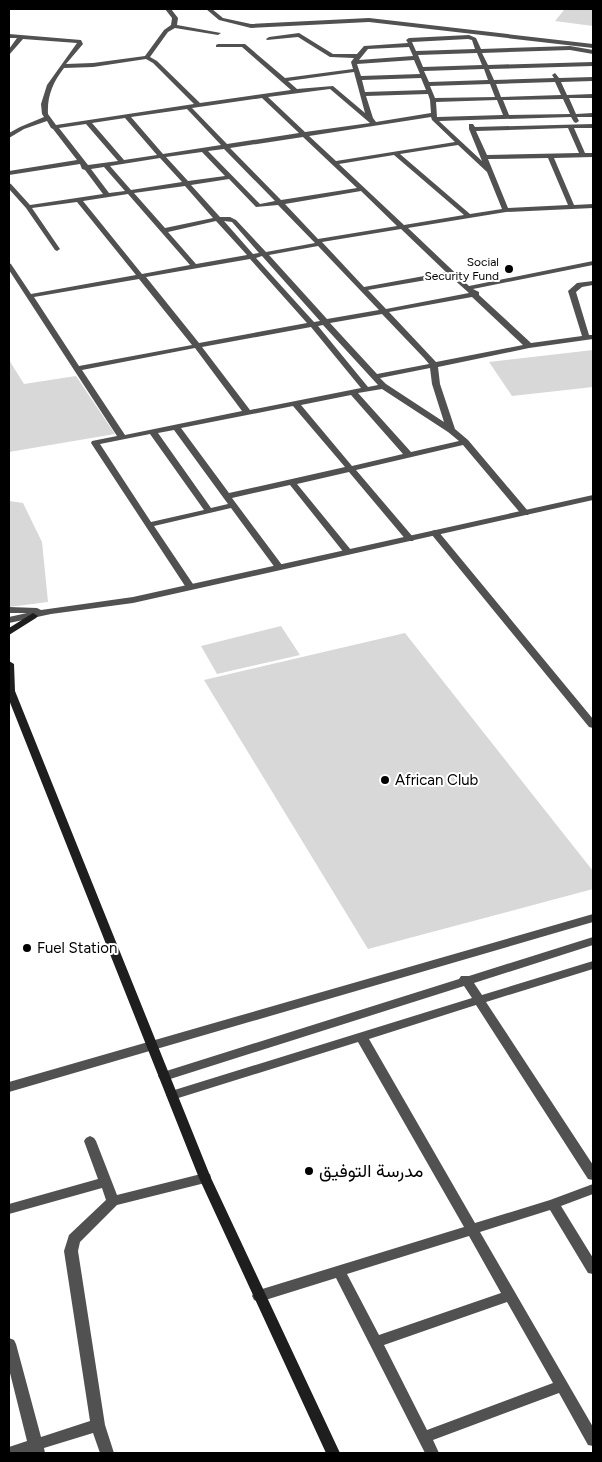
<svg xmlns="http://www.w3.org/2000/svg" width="602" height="1462" font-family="Figtree,Vazirmatn,sans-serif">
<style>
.green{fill:#d8d8d8}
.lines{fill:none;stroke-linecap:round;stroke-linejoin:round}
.minor{fill:#515151;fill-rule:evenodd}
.tertiary{fill:#515151;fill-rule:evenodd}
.secondary{fill:#1e1e1e;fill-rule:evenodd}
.poi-dot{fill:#000;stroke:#fff;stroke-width:2}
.labels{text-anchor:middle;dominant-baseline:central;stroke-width:4;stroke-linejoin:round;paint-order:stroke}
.far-poi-label{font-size:12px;fill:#000;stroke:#fff;text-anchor:end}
.poi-label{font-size:15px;fill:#000;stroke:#fff;text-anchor:start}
.near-poi-label{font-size:18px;fill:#000;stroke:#fff;text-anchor:start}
</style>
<rect width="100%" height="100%" fill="#fff"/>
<path class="green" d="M551,9H593V26L555,21L564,10Z
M593,350V387L512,396L489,362Z
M9,360L24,384L76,376L115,434L9,452Z
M9,501L23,503L42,542L48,602L9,607Z
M281,626L300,655L217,674L201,646Z
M405,633L593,871V889L368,949L204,680Z"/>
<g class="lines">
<path class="minor" d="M165,9H171L178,18L177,25L221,33L218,35L175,28L168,32L150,57L157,61L200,103L291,90L242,47H216V45L218,44H245L285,78L353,69L351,62L354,58L330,57L298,37L267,40L266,39L269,37L299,33L333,54H357L364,46L408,43L406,40L409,38L469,35L476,38L481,49L570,46L593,50V54L570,50L482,53L488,65L593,62V66L489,69L494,80L554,78L552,75L555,73L559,78L593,77V81L561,82L567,95L593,94V98H569L576,114L593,113V117H577L579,121L576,123L574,122L571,117L439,121L482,161L469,129V124H473L475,127L593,124V128H574L585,153H593V157L554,158L574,205L593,204V208L506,212L408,228L469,286L593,261V265L473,289L479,292V295L531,343L582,336L568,291L577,283L593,281V285L582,287L576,292L589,335H593V339L529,348L438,367L440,384L455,429L468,440L528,511L529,513L528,515H522L463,445L356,470L413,537L414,539L413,541H407L349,472L297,484L351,550L352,552L351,554H345L290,485L232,498L282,565L283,567L282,569H276L231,508L154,526L195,587L190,590L187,589L91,443L92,441L117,436L9,270V263L11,264L31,294L136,275L77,202L32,208L60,249L57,251L55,250L26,208L9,189V183L11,184L30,205L103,194L85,170L82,169L80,164L9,175V171L77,160L53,129L51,128L47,121L24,129L9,138V133L20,127L44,117L42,114L41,104L47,85L77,43L23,39L9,55V49L17,38H9V34L81,40L83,44L66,64L93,63L145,56L164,30L171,25L172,18ZM468,39L472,40L475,49L416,51L412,42ZM409,47L413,56L359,60L368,49ZM477,53L482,65L423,67L418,55ZM146,59L153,63L194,104L56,125L48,114C47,96 53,82 64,68L93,67ZM414,60L420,74L361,76L357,64ZM484,69L488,80L429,82L424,71ZM354,72L365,113L333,86L297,89L288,81ZM421,78L426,90L365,92L362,80ZM555,82L561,95L501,97L496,84ZM490,84L495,97L435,98L430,86ZM330,89L370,123L305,132L268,97ZM428,94L430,100L431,113L376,122L373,118L366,96ZM262,98L299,133L227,144L192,108ZM563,99L570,114L509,115L503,100ZM497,100L503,115L437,117L436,102ZM187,109L221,145L163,154L131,117ZM431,117L432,120L455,142L336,161L309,136ZM125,118L157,155L124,160L92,123ZM86,124L118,161L88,165L59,128ZM568,128L579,153L487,155L476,131ZM303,137L357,188L281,200L230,148ZM458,145L487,172L502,209L470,214L400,154ZM224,149L275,201L260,204L208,151ZM202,152L225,176L188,181L166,157ZM394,155L464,215L404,225L339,164ZM160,158L182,182L131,190L110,166ZM548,158L568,205L508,208L488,159ZM104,167L125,191L109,193L91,169ZM229,179L256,207L278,205L315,243L266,252L236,220L230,217H220L191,185ZM185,186L213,218L165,228L134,193ZM361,191L397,226L318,239L285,204ZM128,194L190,265L142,274L83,201ZM216,221L247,255L196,264L168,232ZM224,221L232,222L259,253L253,254ZM401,229L446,272L364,287L322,242ZM318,246L379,310L327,319L269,255ZM262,256L320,321L314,322L256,258ZM250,259L307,323L199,343L146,277ZM450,276L469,293L386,309L368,290ZM139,279L192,345L79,366L34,297ZM472,297L523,345L436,362L389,312ZM382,314L424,358L429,364L377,374L330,323ZM323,325L378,385L368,387L318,326ZM311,327L361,388L250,410L202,347ZM195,348L242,411L125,435L82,370ZM430,368L432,384L444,422L386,384L380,378ZM382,389L448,432L459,441L411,452L358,393ZM351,395L403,454L352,466L301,405ZM293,406L345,467L229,493L181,428ZM174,430L228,504L211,508L158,433ZM150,434L204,510L151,522L100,444Z
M435,530L438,531L593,719V728L589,727L432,535L431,533L432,531Z
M593,914V922L9,1092V1082Z
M593,937V945L474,983L482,995L593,961V969L486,1002L593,1165V1180L588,1179L476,1005L369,1039L475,1223L550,1200L593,1184V1194L561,1206L593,1258V1274L588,1273L550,1210L480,1232L593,1427V1446L588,1445L559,1393L433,1440L439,1453H425L336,1278L259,1302L254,1300L252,1296L254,1292L259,1290L464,1227L358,1042L172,1100L168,1098L166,1095L168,1092L472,998L464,986L164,1081L160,1079L158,1076L160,1073L459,979L461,976H469ZM469,1236L501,1293L379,1335L347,1274ZM507,1302L553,1383L427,1430L384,1345Z
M90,1136L94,1138L96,1141L117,1195L205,1173L210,1174L211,1178L210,1182L205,1183L117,1205L80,1242L78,1251L105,1425L114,1453H100L93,1433L44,1448L45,1453H9V1447L27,1441L9,1369V1338L14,1340L16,1344L41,1437L90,1421L64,1251L69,1235L106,1200L102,1188L9,1214V1204L98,1179L84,1141L86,1138Z"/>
<path class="tertiary" d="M206,9H212L223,18L251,24L369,18L593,44V48L369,22L251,28L219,20Z
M593,495V500L133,603L51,614L9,623V617L27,613H9V607L37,608L41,610L133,597Z"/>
<path class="secondary" d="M33,613L38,616L36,618L9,635V628Z
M9,661L14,664L15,691L211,1178L340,1453H326L199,1178L9,700Z"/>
</g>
<g class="poi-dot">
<circle cx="509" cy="269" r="5"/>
<circle cx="385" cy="780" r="5"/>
<circle cx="27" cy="948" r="5"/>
<circle cx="309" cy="1171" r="5"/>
</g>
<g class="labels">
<g class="far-poi-label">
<text x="499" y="262">Social<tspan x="499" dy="14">Security Fund</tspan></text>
</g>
<g class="poi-label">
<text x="395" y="780">African Club</text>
<text x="37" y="948">Fuel Station</text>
</g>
<g class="near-poi-label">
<text x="319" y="1171">مدرسة التوفيق</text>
</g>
</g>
<rect width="602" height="1462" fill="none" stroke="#000000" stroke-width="20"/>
</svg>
